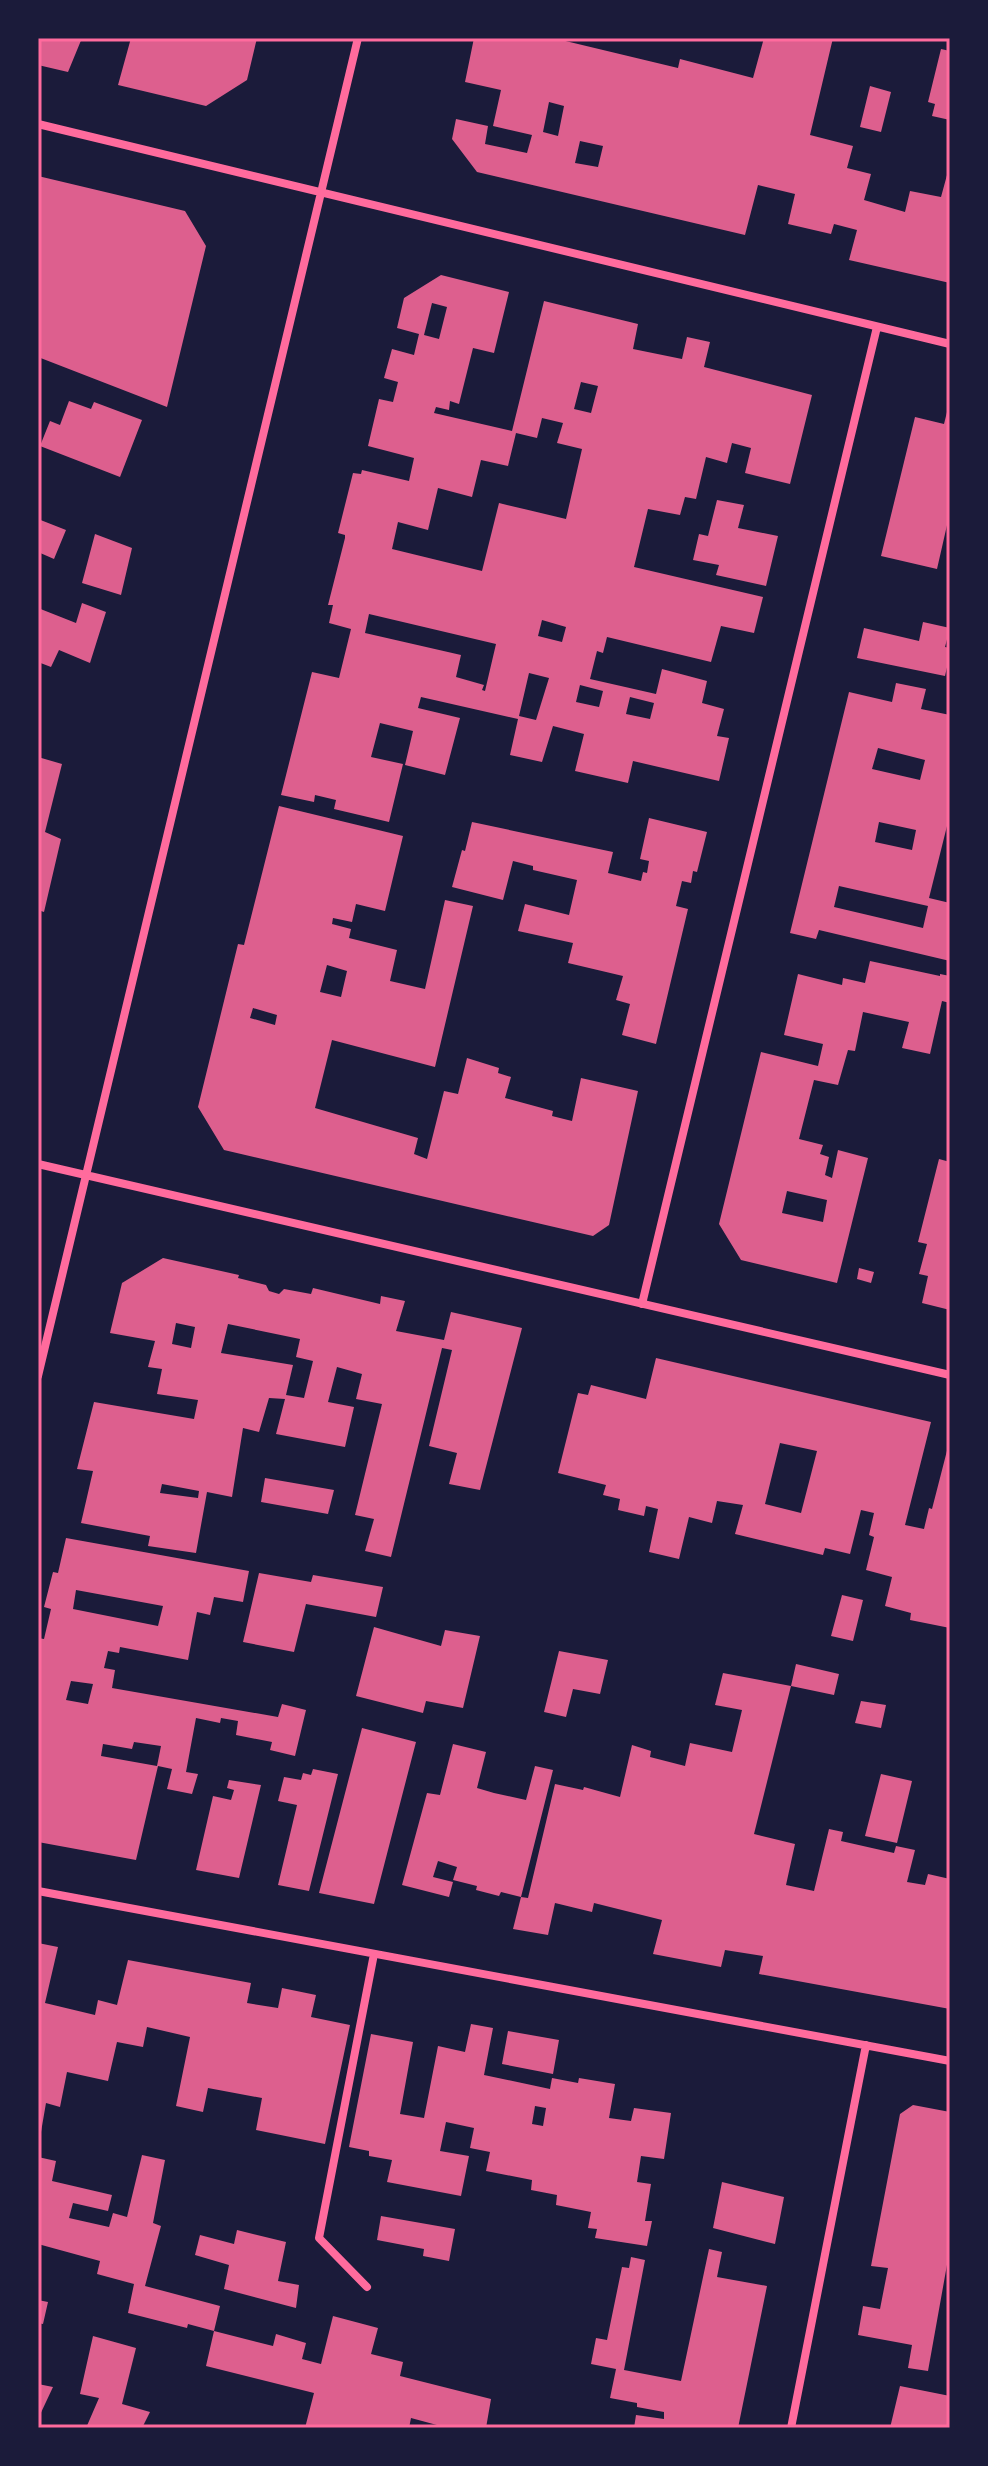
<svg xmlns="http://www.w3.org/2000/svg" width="988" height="2466" font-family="'Space Grotesk',sans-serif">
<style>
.building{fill:#dd5f8e;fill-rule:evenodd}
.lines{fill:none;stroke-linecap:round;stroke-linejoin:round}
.minor{stroke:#ff6b9d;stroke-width:8}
.neatline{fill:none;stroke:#ff6b9d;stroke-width:3}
</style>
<rect width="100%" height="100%" fill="#1b1b3a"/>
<path class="building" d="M38,38H82L68,72L38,65Z
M131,38H257L247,80L206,106L118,85Z
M474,38H553L678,68L680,59L753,78L764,38H833L810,135L853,146L847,168L871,174L864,200L905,212L910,191L941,197L950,164V283L849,260L857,230L834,224L831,234L788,224L795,194L758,185L745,235L477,172L452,139L456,119L488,126L485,144L527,153L532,135L493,126L501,90L465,82ZM549,102L564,106L558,136L543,132ZM580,141L603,146L598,167L575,163Z
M941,49L950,51V120L932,116L935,104L928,102Z
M870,86L891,92L881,132L860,127Z
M38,176L185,211L206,246L167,407L38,357Z
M441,275L509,292L494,353L473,348L459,404L450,401L449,410L436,407L434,413L512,431L544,301L638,324L633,349L682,359L687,337L710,342L704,367L812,395L790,484L745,473L751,448L732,443L727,463L706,457L696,499L685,497L680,515L648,509L634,567L763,597L754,633L721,626L711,662L607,637L603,653L597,651L590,679L656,694L662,669L707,681L702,703L724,709L717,736L729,738L719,781L633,761L628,783L575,771L584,734L553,726L542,762L510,755L518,719L421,697L418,708L460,718L445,775L405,765L413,731L380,723L371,757L403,764L389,822L334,809L336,800L315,795L314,802L281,795L312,672L339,678L351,629L329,623L333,605H328L345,538V535L338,533L353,473L361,474L362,470L409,481L414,458L368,446L379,399L393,402L398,382L384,378L392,349L414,355L419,334L397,328L404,298ZM432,303L447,307L439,339L424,335ZM581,382L598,386L591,413L574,409ZM542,418L563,423L557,443L582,449L566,519L499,503L482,571L392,549L398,522L428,530L438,488L472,497L481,460L508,466L516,433L537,438ZM369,614L496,644L485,691L482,690L484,685L456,677L461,655L365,633ZM542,620L566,627L562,642L538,636ZM529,673L549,678L536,720L519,716ZM580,685L603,691L599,707L576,702ZM630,697L654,703L650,719L626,714Z
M69,401L91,409L94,402L142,420L120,477L40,446L50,421L60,425Z
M949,404L950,512L937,569L881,556L915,417L944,424Z
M717,500L744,505L738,528L778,536L766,586L716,575L719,565L693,560L699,534L708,536Z
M38,519L66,530L54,559L38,552Z
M95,534L132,548L121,595L82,583Z
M82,603L106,612L90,663L59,650L51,667L38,662V608L76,623Z
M923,622L950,628L945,647L950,648V654L945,676L857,658L864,628L919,641Z
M896,683L926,689L921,709L950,715V814L929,898L950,903V961L819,930L816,939L790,933L849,692L892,702ZM878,748L925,760L920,780L872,769ZM879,822L916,830L912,850L875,842ZM839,886L928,906L923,928L834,907Z
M38,757L62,764L45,832L61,839L44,912L38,910Z
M279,806L403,836L385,911L356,904L352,922L333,918L332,924L351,929L349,938L397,950L390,981L425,989L445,900L473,906L435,1067L332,1040L315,1108L418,1138L414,1154L427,1159L444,1091L458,1094L467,1058L499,1068L498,1073L511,1077L505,1098L553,1111L552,1116L572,1121L581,1078L638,1091L609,1225L593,1236L224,1150L198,1107L238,944L244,945ZM327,965L347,971L341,997L320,992ZM253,1008L277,1015L275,1025L250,1018Z
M649,818L707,832L697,872L693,871L691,883L682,881L676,906L688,909L656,1044L622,1035L630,1004L616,1000L623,976L568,963L573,943L518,931L525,904L569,915L577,880L533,870V866L513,861L503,900L452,887L462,850L465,851L472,822L613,852L608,873L641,881L643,872L647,873L649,861L640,859Z
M870,961L940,976V974L950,976V1003L942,1001L930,1054L902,1048L909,1022L863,1012L855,1051L848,1050L838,1085L814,1080L799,1139L823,1145L820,1154L829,1157L825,1175L832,1178L838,1150L868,1158L837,1283L741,1260L719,1224L761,1052L818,1066L823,1044L784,1035L798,974L842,985L843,978L865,983ZM787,1191L827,1200L823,1222L782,1213Z
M939,1159L950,1162V1310L922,1303L928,1276L919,1274L927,1244L918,1242Z
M163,1258L239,1275L238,1278L266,1285L269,1291L279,1294L284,1289L311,1294L313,1288L380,1304L381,1296L405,1301L396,1331L444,1340L451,1312L522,1328L480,1490L449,1484L457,1453L429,1446L452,1350L442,1348L391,1557L365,1551L374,1519L355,1515L382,1404L356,1399L362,1374L337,1367L328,1402L354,1407L345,1447L276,1434L285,1399L269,1398L259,1432L243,1428L232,1497L207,1492L196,1553L148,1546L150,1536L81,1523L93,1471L77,1469L94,1402L194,1419L198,1400L157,1394L162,1369L148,1367L155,1341L110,1333L122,1283ZM176,1323L195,1327L191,1348L172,1344ZM228,1324L300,1339L296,1357L313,1361L304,1398L286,1395L293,1365L221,1353ZM162,1484L199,1491L198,1498L160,1493Z
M859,1268L874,1272L871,1283L857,1279Z
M656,1358L931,1422L905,1525L924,1529L929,1508L932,1509L950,1439V1628L910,1620L911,1613L885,1606L892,1577L866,1570L874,1537L869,1535L874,1513L861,1510L850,1554L825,1548L823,1555L735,1534L743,1505L717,1501L712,1523L689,1517L679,1559L649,1552L658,1509L646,1506L644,1516L618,1510L620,1499L603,1495L606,1485L558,1473L578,1393L588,1395L591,1385L646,1399ZM780,1443L817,1451L801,1513L765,1504Z
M265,1478L334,1490L328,1514L261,1502Z
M66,1538L249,1571L243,1602L214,1597L210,1615L197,1612L188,1660L120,1647L119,1653L108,1651L104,1668L115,1670L112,1688L278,1717L282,1704L306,1710L295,1756L270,1750L272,1742L236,1735L238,1721L221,1718L220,1723L196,1718L186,1772L198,1774L192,1794L167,1789L172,1769L158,1766L136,1860L38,1842V1638L44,1639L51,1609L44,1607L53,1572L58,1573ZM76,1590L163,1606L158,1626L73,1609ZM71,1681L93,1684L88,1704L66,1700ZM134,1742L161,1746L157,1766L101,1756L103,1744L132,1749Z
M259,1573L311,1582L313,1575L383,1587L376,1617L306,1604L294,1652L243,1642Z
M842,1595L863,1600L853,1641L831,1636Z
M374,1627L441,1646L445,1630L480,1636L463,1708L426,1701L423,1713L356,1696Z
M559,1651L608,1660L600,1694L573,1689L566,1717L544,1712Z
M796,1664L839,1674L834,1695L791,1686Z
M723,1673L791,1686L754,1834L795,1844L786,1885L814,1891L829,1829L843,1832L841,1841L894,1853L896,1846L915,1850L907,1882L925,1885L928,1874L950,1879V2009L759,1974L763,1956L725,1950L721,1967L653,1954L662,1920L594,1903L592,1912L555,1903L548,1935L513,1929L521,1897L501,1892L499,1896L476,1890L477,1886L453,1880L457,1867L438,1861L433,1877L453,1882L449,1897L402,1885L427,1793L440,1795L453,1744L486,1752L477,1788L494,1793L526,1800L535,1766L553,1770L521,1897L528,1898L555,1784L583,1790L584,1787L620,1797L632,1745L651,1751L650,1757L685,1766L690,1743L732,1752L742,1710L715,1705Z
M861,1701L886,1705L881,1728L855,1723Z
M362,1728L416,1742L374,1904L319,1893Z
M313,1769L338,1774L309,1891L278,1885L297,1805L278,1801L284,1777L301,1780L303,1773L311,1775Z
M881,1774L912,1781L897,1843L865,1836Z
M229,1780L261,1785L239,1878L196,1870L213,1796L231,1800L234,1790L227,1788Z
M38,1943L58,1947L45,2003L95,2015L98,2000L117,2005L128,1960L251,1983L247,2003L278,2008L282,1988L316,1995L311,2017L350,2025L325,2144L256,2130L262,2098L208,2088L203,2112L176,2106L190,2037L147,2027L143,2047L117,2042L108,2081L67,2072L60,2107L46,2103L41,2132L38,2131Z
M471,2024L493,2028L484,2075L550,2089L552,2078L578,2083L579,2078L615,2084L609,2118L631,2121L634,2108L671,2113L664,2159L641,2156L637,2182L651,2184L645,2221H652L647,2246L595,2238L597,2229L588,2228L591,2212L556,2205L557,2195L531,2190L532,2180L486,2171L490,2152L470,2148L474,2128L446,2122L440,2151L469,2156L461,2196L387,2182L392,2160L369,2156V2151L349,2147L371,2034L413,2042L400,2114L424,2118L438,2046L465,2052ZM535,2106L546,2108L543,2126L532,2124Z
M508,2031L559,2040L553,2074L502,2064Z
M913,2105L950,2112V2248L928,2371L908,2368L912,2345L858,2335L863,2306L880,2309L888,2268L871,2266L900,2114Z
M142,2155L165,2160L153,2223L161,2226L145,2286L220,2306L214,2331L188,2324L187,2328L128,2313L134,2284L97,2274L100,2261L38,2244V2157L56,2161L52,2181L112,2195L108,2211L73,2203L69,2218L109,2227L113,2213L127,2217Z
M722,2182L784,2197L775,2244L713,2228Z
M381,2216L455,2229L449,2261L423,2256L424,2249L377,2240Z
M237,2230L286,2242L278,2281L299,2285L296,2308L224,2289L229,2265L195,2255L200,2235L234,2244Z
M709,2249L722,2252L717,2277L767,2286L738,2428H634L636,2415L664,2419V2412L637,2407V2403L610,2398L616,2369L591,2364L596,2338L607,2340L622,2267L629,2268L631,2257L645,2260L624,2370L681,2381Z
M38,2300L48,2302L43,2324L38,2323Z
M333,2316L378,2328L371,2354L403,2362L400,2376L491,2399L486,2428H448L411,2418L409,2428H305L314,2393L206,2366L214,2331L273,2346L276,2334L306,2343L302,2359L321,2364Z
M93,2336L136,2348L122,2404L150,2412L142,2428H86L99,2398L80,2394Z
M38,2384L53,2387L38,2419Z
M900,2386L950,2396V2428H890Z"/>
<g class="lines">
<path class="minor" d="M38,124L950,344
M38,1164L950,1375
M642,1304L877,327
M38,1376L358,38
M38,1891L950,2061
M367,2287L319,2238L374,1954
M791,2428L866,2045"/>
</g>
<rect width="988" height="2466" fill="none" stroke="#1b1b3a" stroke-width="80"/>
<rect x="40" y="40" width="908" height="2386" class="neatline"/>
</svg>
